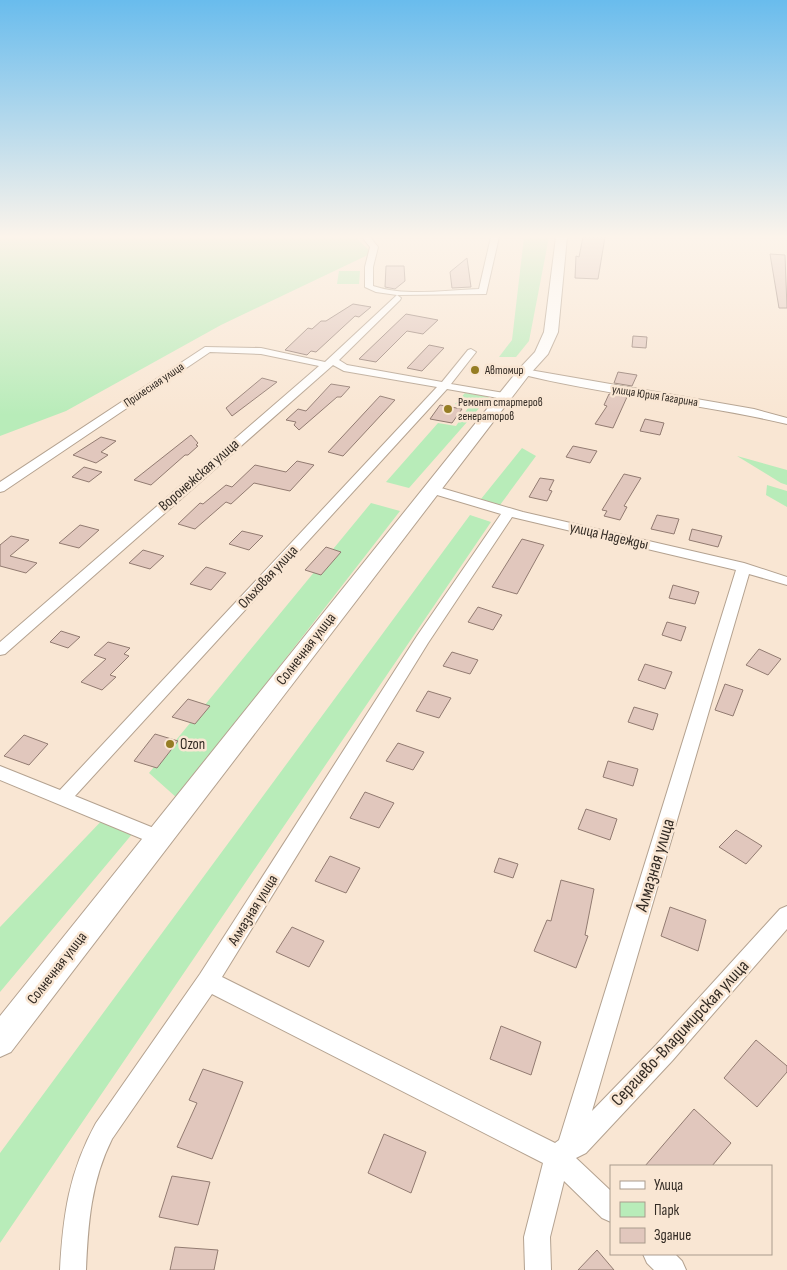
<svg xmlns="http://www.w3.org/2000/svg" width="787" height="1270" font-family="'Sofia Sans Condensed',sans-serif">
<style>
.green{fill:#b8ecb9}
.building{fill:#e1c7bd;stroke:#927b71}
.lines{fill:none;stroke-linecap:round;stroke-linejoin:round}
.street-casing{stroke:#b4a290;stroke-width:2}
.secondary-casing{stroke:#b4a290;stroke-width:2}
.street{fill:#fff;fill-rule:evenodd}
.secondary{fill:#fff;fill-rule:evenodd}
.poi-dot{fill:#957d24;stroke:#f9e6d3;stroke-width:2}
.labels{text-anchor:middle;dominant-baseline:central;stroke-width:5;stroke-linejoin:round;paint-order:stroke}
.far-poi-label{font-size:12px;fill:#332b24;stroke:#f9e6d3;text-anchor:start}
.far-street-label{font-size:12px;fill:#332b24;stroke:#f9e6d3}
.street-label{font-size:15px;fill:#332b24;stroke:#f9e6d3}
.poi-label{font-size:15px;fill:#332b24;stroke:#f9e6d3;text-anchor:start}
.near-street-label{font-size:18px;fill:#332b24;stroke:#f9e6d3}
</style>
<rect width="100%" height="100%" fill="#f9e6d3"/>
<path class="green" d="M0,237H355L372,253L221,325L66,411L0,436Z
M524,237H549L529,341L516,357H499L512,340Z
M339,271H360L359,284H337Z
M465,393L489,397L409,488L386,482L438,423L456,426L468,408L455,404Z
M522,448L536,456L500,505L481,499Z
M737,456L787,470V485L781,483Z
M767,485L787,491V507L766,495Z
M371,503L400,511L177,798L149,773Z
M470,515L491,522L0,1243V1153Z
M109,813L133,833L0,992V927Z"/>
<path class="building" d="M583,237H605L598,279L575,278L576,256L579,257Z
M770,254L785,255L787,308H779Z
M467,258L471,287L452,288L450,272Z
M386,266H404L405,281L395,289L385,287Z
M353,304L371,307L359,317L355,316L316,352L311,351L307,355L285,350L308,328L312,329L321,321H326Z
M406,314L438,320L423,334L407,331L376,362L359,359Z
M633,336L647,337L646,348L632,347Z
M429,345L444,348L422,371L407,368Z
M618,372L637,375L632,386L614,383Z
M262,378L277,382L232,416L226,408Z
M331,384L350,387L341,397H337L299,430L294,425L296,422L286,420L298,409L306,411Z
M609,394L627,397L613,428L595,424L607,406L604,405Z
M380,396L395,400L343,456L328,452Z
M440,405L462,409L452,423L430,419Z
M645,419L664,423L660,435L640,431Z
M191,435L198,443L196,445L198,446L188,455H185L151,485L134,480Z
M101,437L116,441L101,452L108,455L96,463L73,455Z
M573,446L597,451L590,463L566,457Z
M297,461L314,465L290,491L254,483L231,504L226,502L195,529L178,524L200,503L203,504L226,485L232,487L255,465L286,472Z
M84,467L102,472L89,482L72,477Z
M624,474L641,478L624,506L627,507L620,520L604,516L607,511L602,510Z
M540,478L554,480L549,490L552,491L547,501L529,497Z
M657,515L679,519L674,534L651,529Z
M80,525L99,530L79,548L59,543Z
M692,529L722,536L718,547L689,540Z
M242,531L263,536L249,550L229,544Z
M11,536L29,540L10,556L37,563L26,573L0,566V545Z
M522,539L544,545L517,594L492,587Z
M326,547L341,552L321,575L305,570Z
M143,550L164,556L150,569L129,563Z
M206,567L226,573L211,590L190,584Z
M673,585L699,592L695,604L669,598Z
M478,607L502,615L493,630L468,622Z
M667,622L686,627L681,641L662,635Z
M61,631L80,637L68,648L50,642Z
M108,642L130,648L124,654L129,656L110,675L116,677L102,690L81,682L106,659L94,655Z
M759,649L781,659L768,675L746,665Z
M452,652L478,660L470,674L443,666Z
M645,664L672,672L665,689L638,680Z
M725,684L743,690L733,716L715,710Z
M428,691L451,698L439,718L416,711Z
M188,699L210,706L195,724L172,717Z
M634,707L658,714L653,730L628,722Z
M155,734L178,741L157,768L134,761Z
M24,735L48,744L29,765L4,756Z
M398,743L424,752L413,770L386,761Z
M608,761L638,769L633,786L603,777Z
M365,792L394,803L379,828L350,818Z
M586,809L617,819L610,840L578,829Z
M736,830L762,846L746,864L719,847Z
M330,856L360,868L346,893L315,881Z
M499,858L518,864L513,878L494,872Z
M561,880L594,889L585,935L588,936L576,968L534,951L547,920L551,921Z
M670,907L706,920L698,951L661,936Z
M292,927L324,941L309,967L276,952Z
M501,1026L541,1042L531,1075L490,1059Z
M756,1040L787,1066V1072L757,1107L724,1078Z
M203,1069L243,1082L212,1159L177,1147L197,1103L189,1100Z
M694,1109L731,1143L712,1166H645Z
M384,1134L426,1152L411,1193L368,1173Z
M172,1176L210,1182L198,1225L159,1217Z
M175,1247L218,1250L214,1270H170Z
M597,1250L614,1270H578Z"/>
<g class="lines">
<g class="street-casing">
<path id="street" d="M362,237H370L378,247L373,267V286C406,297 445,290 479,289L491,237H499L486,294L397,295L401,298L400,300L339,360L347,365L442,382L468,350L471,349L476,352L451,384L504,393L509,396L504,399L447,389L75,796L166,833L168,838L166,843L159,846L152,843L0,780V766L60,790L437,387L344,371L333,365L5,654L0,655V642L319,366L261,354L210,352L4,491L0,492V482L205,347L261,348L325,362L397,295L376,292L365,287V267L370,247Z
M524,369L754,409L787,418V424C699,403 608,396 520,374L519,372Z
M431,485L523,512L744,563L787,577V585L749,574L592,1111L656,1045L780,909L787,906V929L672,1061L586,1153L576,1158L611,1191V1222L602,1218L564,1181L550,1237L551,1270H525L524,1237L543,1163L212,994L112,1139C91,1181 88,1224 86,1270H60C63,1215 69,1172 96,1123L200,974L417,636L501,514L427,492L425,489L427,486ZM512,517L736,570L559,1140L555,1143L222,977L428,643Z
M643,1254H675L682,1261L686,1270H654L647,1263Z"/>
</g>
<g class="secondary-casing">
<path id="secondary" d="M556,237H567L558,332L548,354L529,375L11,1052L0,1057V1016L519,369L535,352L544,332Z"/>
</g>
<use href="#street" class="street"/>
<use href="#secondary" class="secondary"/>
</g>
<linearGradient id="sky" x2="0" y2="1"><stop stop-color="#69bced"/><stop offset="0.57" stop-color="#fcf4eb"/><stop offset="1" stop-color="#fcf4eb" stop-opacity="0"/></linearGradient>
<rect width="787" height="415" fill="url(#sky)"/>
<g class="poi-dot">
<circle cx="475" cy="370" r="5"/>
<circle cx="448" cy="409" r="5"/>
<circle cx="170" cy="744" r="5"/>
</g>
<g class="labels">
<g class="far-poi-label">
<text x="485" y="370">Автомир</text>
<text x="458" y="402">Ремонт стартеров<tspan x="458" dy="14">генераторов</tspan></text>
</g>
<g class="far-street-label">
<text transform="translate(154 385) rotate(-34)">Прилесная улица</text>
<text transform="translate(655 396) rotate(9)">улица Юрия Гагарина</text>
</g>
<g class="street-label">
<text transform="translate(199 475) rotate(-41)">Воронежская улица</text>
<text transform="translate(609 536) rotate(13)">улица Надежды</text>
<text transform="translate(268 577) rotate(-47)">Ольховая улица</text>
<text transform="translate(306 649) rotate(-52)">Солнечная улица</text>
<text transform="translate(253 910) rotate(-58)">Алмазная улица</text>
<text transform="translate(57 968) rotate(-52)">Солнечная улица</text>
</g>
<g class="poi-label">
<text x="180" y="744">Ozon</text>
</g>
<g class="near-street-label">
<text transform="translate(655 865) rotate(-73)">Алмазная улица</text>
<text transform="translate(680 1033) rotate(-47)">Сергиево-Владимирская улица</text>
</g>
</g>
<rect x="610" y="1165" width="162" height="90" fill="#f9e6d3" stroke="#aa9b8d"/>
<rect x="620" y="1181" width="25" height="8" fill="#ffffff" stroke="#aa9b8d"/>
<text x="654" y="1190" font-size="15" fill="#332b24">Улица</text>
<rect x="620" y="1202" width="25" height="15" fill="#b8ecb9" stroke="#aa9b8d"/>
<text x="654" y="1215" font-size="15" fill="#332b24">Парк</text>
<rect x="620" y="1228" width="25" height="15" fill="#e1c7bd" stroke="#aa9b8d"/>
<text x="654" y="1240" font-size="15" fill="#332b24">Здание</text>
</svg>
